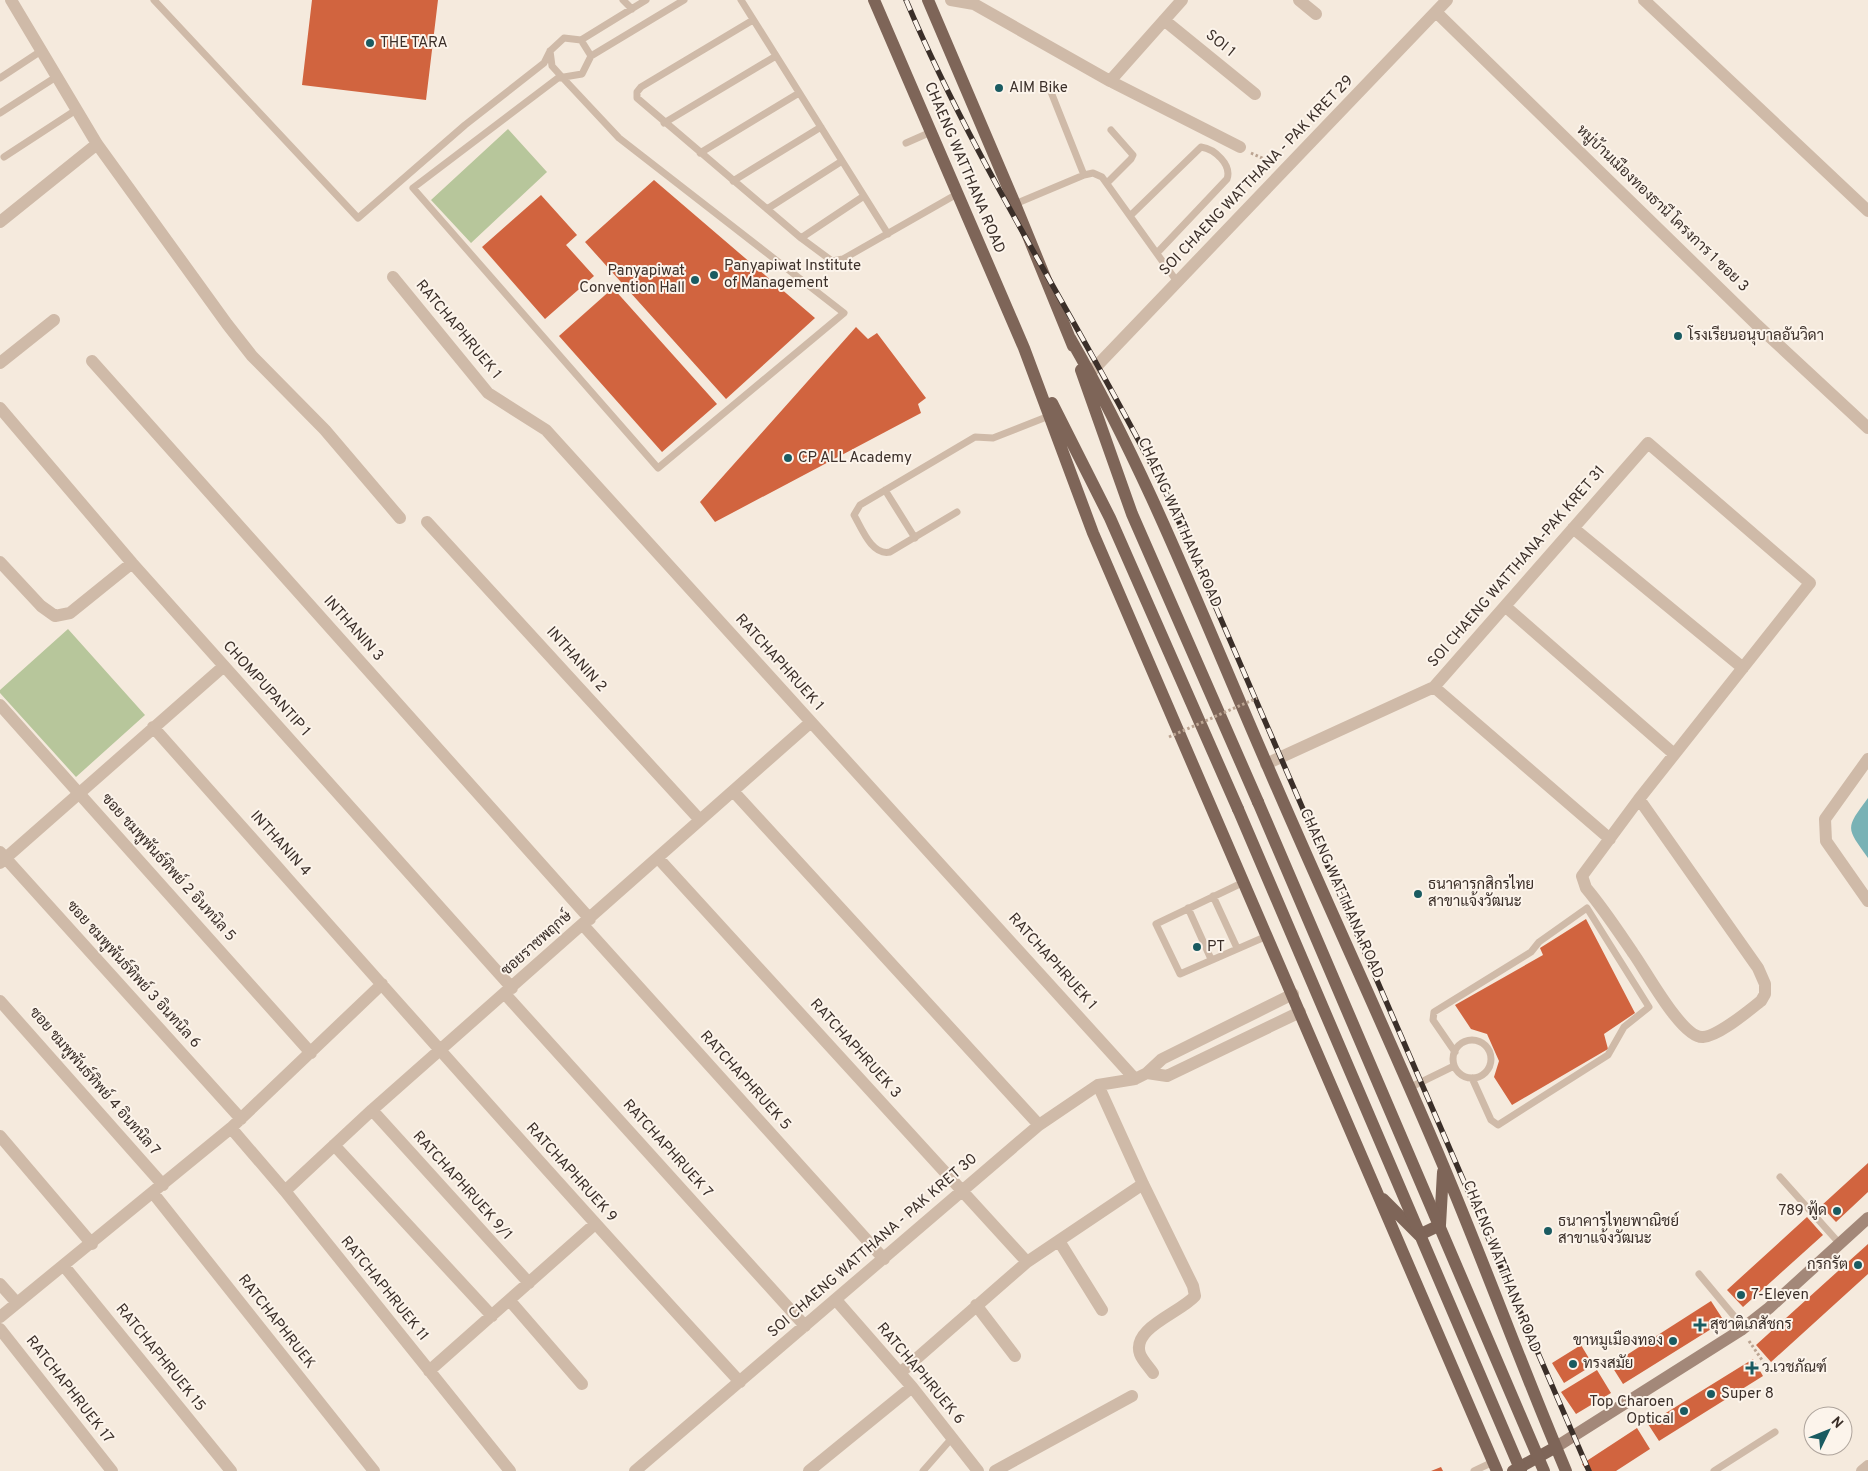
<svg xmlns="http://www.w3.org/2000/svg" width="1868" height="1471" font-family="Overpass,Sarabun,sans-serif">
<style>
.green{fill:#b7c69b}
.water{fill:#79b2b5}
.building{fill:#d1643f}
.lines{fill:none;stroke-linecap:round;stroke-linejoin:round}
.path{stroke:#bba492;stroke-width:3;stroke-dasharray:2.5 2.5;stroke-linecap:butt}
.lane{stroke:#cfbaa8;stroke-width:7}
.street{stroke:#cfbaa8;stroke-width:12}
.secondary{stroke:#a38879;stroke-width:12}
.primary{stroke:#7e6558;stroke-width:12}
.rail-casing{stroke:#3b2f29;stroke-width:5.5}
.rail{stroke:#fcf4eb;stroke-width:4;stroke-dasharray:11;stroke-linecap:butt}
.path-bridge{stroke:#bba492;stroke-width:3;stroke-dasharray:2.5 2.5;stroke-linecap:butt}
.primary-bridge{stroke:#7e6558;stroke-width:12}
.poi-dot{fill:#1a5b61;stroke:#fcf4eb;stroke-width:2}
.labels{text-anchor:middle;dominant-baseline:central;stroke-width:4;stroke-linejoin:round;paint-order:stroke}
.poi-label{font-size:15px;fill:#3b2f29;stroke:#fcf4eb;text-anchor:start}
.street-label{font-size:15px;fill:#3b2f29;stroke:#fcf4eb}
</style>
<rect width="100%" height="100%" fill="#f5eadd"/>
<path class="green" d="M508,129L547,172L471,243L431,200Z
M68,629L145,715L76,777L0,693V690Z"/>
<path class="water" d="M1868,798V858C1846,827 1845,829 1868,798Z"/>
<path class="building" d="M312,0H438L426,100L302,85Z
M654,180L815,318L726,399L585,242Z
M541,195L577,235L566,245L594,276L545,319L482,247Z
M613,288L717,404L662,452L559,336Z
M856,327L868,339L877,333L926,398L918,404L921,413L715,522L700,502Z
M1586,919L1635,1013L1604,1034L1608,1049L1512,1105L1494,1077L1499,1061L1487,1034L1471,1029L1455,1005L1543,955L1540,948Z
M1868,1163V1192L1836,1222L1821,1206Z
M1807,1217L1823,1235L1743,1307L1727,1290Z
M1868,1244V1274L1771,1362L1756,1345Z
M1711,1301L1724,1321L1623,1384L1611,1365Z
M1581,1345L1593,1365L1564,1383L1552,1363Z
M1753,1359L1763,1376L1659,1441L1648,1424Z
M1597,1370L1611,1393L1576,1414L1561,1392Z
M1637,1428L1650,1449L1616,1471H1587L1582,1464Z
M1441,1467L1443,1471H1431Z"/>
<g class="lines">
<path class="path" d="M1251,153L1273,163
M1749,1341L1771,1373"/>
<path class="lane" d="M154,0L358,218L465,125L544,63L550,51L564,38L581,40L646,0
M623,0L632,9
M741,0L888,234
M753,20L641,87L637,92V98L801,238L832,261L843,259L957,194
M581,40L591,56
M550,51L552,66L561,76L619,138L844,313L658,468L413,188L558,78L582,74L591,56L684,0
M0,78L41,51
M1051,92L1084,175
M0,113L56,77
M664,123L776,56
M906,143L931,132
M700,153L799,93
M4,157L76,110
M733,181L821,127
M1107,183L1131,159L1133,155L1111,130
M1015,204L1084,175L1093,173L1102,177L1178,283
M767,209L842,161
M1131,215L1201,147C1215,149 1232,165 1227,179L1157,253
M801,238L864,196
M885,490L915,538
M957,512L890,552C872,556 862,529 854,515L860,505L975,437L993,438L1049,416
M1244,882L1156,924L1180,974L1267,936
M1213,896L1237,948
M1188,908L1211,959
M1453 1059a19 19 0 1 1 38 0a19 19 0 1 1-38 0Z
M1455,1052L1433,1020L1434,1012L1531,952L1539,942L1587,908L1649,1007L1624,1027L1608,1055L1498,1125L1491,1120L1472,1078
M1409,1088L1454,1066
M1780,1177L1840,1244
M1699,1274L1744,1328
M923,1471L952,1438
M1474,1471L1493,1462
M1714,1471L1775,1432"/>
<path class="street" d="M11,0L97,144L227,324L252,356L325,430L400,518
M951,0L974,4L1110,81L1182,0
M1299,0L1316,14
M1644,0L1868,211
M1436,12L1757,325L1868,428
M1164,20L1255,94
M1110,81L1240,147
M0,222L97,144
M393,277L488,393L546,430L1135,1079
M92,361L590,919
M0,363L54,320
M1090,373L1447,0
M0,408L132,563L512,988
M427,522L700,820
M1573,528L1743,668
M0,562L41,606L55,616L70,613L132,563
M1506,607L1674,754
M1434,687L1610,839
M0,705L311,1053
M153,727C348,946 541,1166 740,1382
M1868,759L1825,819L1826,841L1868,901
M1266,764L1434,687L1648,443L1810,583L1639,799L1582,876L1586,888C1603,908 1618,931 1633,953C1645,969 1682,1039 1703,1037C1719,1036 1748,1011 1761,1001L1765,994V984L1758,968L1639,799
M733,791L1039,1125
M0,852L241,1119
M658,858L1027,1262
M0,863L224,666
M583,925L884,1259
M505,994L805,1326
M0,1001L163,1185
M1147,1073L1167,1076L1300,1012
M1098,1085L1143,1184L1193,1286L1195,1296C1180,1313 1131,1328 1140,1354C1142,1360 1149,1367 1153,1373
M372,1110L529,1283
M231,1128L285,1191L510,1471
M0,1136L92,1244
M334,1145L492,1316
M285,1191L372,1110L811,722
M153,1193L374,1471
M1059,1241L1102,1310
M64,1266L231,1471
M0,1284L17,1303
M836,1300L912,1387L978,1471
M510,1301L582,1384
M976,1305L1015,1356
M0,1317L231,1128L382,984
M0,1329L112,1471
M429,1371L595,1224
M900,1373L1027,1262L1143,1184
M635,1471L1039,1125L1098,1085L1135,1079L1147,1073L1162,1059L1293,994
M809,1471L912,1387
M995,1471L1132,1396
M1862,1471L1868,1466"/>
<path class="secondary" d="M1556,1447L1741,1330L1769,1308L1868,1218"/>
<path class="primary" d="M874,0L1024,348L1093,533L1497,1471
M928,0L1015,204L1073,346
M1070,338C1149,475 1205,623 1268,767C1325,900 1387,1032 1443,1165C1486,1267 1523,1370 1566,1471
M1081,370L1132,514L1258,802
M1052,403L1110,518L1238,809
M1383,1199L1419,1235L1440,1225L1443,1172
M1513,1471L1556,1447"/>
<g class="rail-casing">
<path id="rail" d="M906,0C979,173 1085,331 1169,499L1589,1471"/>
</g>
<use href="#rail" class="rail"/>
<path class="path-bridge" d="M1169,737L1257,698"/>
<path class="primary-bridge" d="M1258,802L1544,1471
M1238,809L1521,1471"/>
</g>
<g class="poi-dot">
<circle cx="370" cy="43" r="5"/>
<circle cx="999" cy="88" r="5"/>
<circle cx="714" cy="275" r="5"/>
<circle cx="695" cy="280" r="5"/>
<circle cx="1678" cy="336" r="5"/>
<circle cx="788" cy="458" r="5"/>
<circle cx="1418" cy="894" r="5"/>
<circle cx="1197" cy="947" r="5"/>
<circle cx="1837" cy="1211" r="5"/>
<circle cx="1548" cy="1231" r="5"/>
<circle cx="1858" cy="1265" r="5"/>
<circle cx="1741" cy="1295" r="5"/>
<path d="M1697.5 1317.5h5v5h5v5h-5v5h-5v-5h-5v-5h5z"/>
<circle cx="1673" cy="1341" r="5"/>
<circle cx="1573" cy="1364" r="5"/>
<path d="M1749.5 1360.5h5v5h5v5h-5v5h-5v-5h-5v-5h5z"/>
<circle cx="1711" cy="1394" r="5"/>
<circle cx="1684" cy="1411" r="5"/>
</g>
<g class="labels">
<g class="poi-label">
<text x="380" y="43">THE TARA</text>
<text x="1009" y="88">AIM Bike</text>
<text x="724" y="266">Panyapiwat Institute<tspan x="724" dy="17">of Management</tspan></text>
<text x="685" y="271" text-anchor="end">Panyapiwat<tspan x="685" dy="17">Convention Hall</tspan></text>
<text x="1688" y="336">โรงเรียนอนุบาลอันวิดา</text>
<text x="798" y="458">CP ALL Academy</text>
<text x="1428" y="885">ธนาคารกสิกรไทย<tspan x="1428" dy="17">สาขาแจ้งวัฒนะ</tspan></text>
<text x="1207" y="947">PT</text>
<text x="1827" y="1211" text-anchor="end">789 ฟู้ด</text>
<text x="1558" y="1222">ธนาคารไทยพาณิชย์<tspan x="1558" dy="17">สาขาแจ้งวัฒนะ</tspan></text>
<text x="1848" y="1265" text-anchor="end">กรกรัต</text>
<text x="1751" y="1295">7-Eleven</text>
<text x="1710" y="1325">สุชาติเภสัชกร</text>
<text x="1663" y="1341" text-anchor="end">ขาหมูเมืองทอง</text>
<text x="1583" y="1364">ทรงสมัย</text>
<text x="1762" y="1368">ว.เวชภัณฑ์</text>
<text x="1721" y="1394">Super 8</text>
<text x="1674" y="1402" text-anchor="end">Top Charoen<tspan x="1674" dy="17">Optical</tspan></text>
</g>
<g class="street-label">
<text transform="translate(1220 44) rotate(39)">SOI 1</text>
<text transform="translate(964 168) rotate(67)">CHAENG WATTHANA ROAD</text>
<text transform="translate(1257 176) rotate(-46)">SOI CHAENG WATTHANA - PAK KRET 29</text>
<text transform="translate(1662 209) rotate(44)">หมู่บ้านเมืองทองธานี โครงการ 1 ซอย 3</text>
<text transform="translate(458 330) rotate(50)">RATCHAPHRUEK 1</text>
<text transform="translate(1179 523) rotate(66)">CHAENG WATTHANA ROAD</text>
<text transform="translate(1517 567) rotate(-49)">SOI CHAENG WATTHANA-PAK KRET 31</text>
<text transform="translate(353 629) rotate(48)">INTHANIN 3</text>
<text transform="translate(576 660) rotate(48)">INTHANIN 2</text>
<text transform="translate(779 663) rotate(48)">RATCHAPHRUEK 1</text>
<text transform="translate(266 689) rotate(48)">CHOMPUPANTIP 1</text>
<text transform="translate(280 844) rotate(48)">INTHANIN 4</text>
<text transform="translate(168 868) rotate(48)">ซอย ชมพูพันธ์ทิพย์ 2 อินทนิล 5</text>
<text transform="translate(1341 894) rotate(66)">CHAENG WATTHANA ROAD</text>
<text transform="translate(537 944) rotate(-42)">ซอยราชพฤกษ์</text>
<text transform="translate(1052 962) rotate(48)">RATCHAPHRUEK 1</text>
<text transform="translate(133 975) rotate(48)">ซอย ชมพูพันธ์ทิพย์ 3 อินทนิล 6</text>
<text transform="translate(855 1049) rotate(48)">RATCHAPHRUEK 3</text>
<text transform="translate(745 1081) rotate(48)">RATCHAPHRUEK 5</text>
<text transform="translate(94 1082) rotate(49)">ซอย ชมพูพันธ์ทิพย์ 4 อินทนิล 7</text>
<text transform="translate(667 1149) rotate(48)">RATCHAPHRUEK 7</text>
<text transform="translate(571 1173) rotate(48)">RATCHAPHRUEK 9</text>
<text transform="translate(462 1186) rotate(48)">RATCHAPHRUEK 9/1</text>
<text transform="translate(873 1246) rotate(-41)">SOI CHAENG WATTHANA - PAK KRET 30</text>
<text transform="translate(1501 1267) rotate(68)">CHAENG WATTHANA ROAD</text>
<text transform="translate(384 1289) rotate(51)">RATCHAPHRUEK 11</text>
<text transform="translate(276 1322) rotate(52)">RATCHAPHRUEK</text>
<text transform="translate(160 1358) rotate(51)">RATCHAPHRUEK 15</text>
<text transform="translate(920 1374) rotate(50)">RATCHAPHRUEK 6</text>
<text transform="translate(69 1390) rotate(52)">RATCHAPHRUEK 17</text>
</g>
</g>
<g transform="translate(1828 1431) rotate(47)"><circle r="24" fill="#fcf4eb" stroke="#afa59d"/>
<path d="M0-4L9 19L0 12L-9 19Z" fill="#1a5b61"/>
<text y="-8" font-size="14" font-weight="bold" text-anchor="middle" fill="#3b2f29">N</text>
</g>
</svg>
